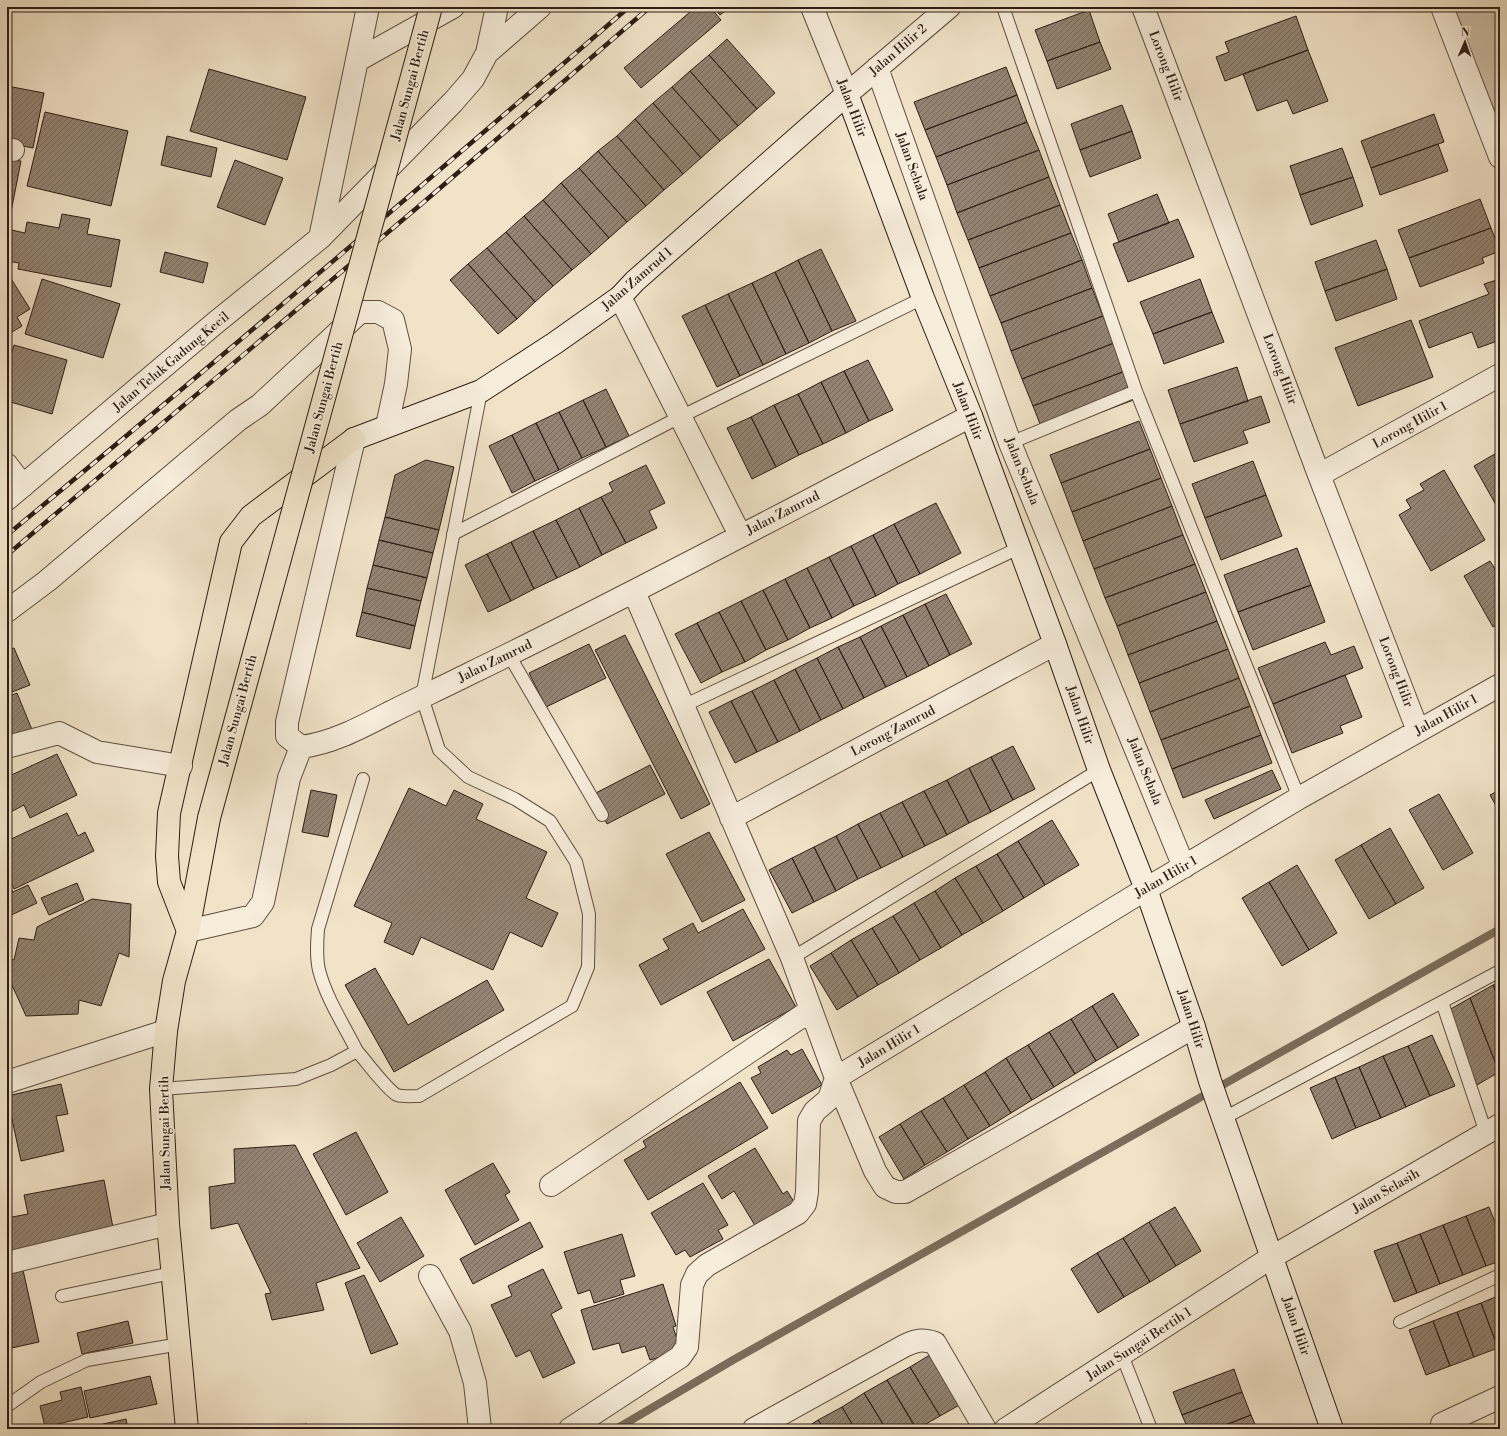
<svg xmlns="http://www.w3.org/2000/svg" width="1507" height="1436" font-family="'Libre Bodoni',serif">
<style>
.park{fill:#d0c1aa;stroke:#7f6f60}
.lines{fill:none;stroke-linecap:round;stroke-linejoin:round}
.stream{stroke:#7b6c5c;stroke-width:8}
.building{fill:url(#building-hatch);stroke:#2e1d16}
.lane-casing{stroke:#5f4e42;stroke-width:14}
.street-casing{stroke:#5f4e42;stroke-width:24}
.secondary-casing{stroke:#2e1d16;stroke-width:24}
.primary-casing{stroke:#2e1d16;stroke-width:24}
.lane{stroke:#f6eddb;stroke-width:12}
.street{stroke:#f6eddb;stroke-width:22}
.secondary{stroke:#f6eddb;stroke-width:22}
.primary{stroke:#f1e3c8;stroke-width:22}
.rail-casing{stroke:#2e1d16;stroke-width:4.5}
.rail{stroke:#f6eddb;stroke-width:3;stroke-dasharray:9;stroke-linecap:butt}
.primary-bridge-casing{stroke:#2e1d16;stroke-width:24;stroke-linecap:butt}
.primary-bridge{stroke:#f1e3c8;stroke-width:22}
.labels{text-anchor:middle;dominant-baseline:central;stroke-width:3.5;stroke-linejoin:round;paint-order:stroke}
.street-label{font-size:13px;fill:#2e1d16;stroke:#f6eddb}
</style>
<defs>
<pattern id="building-hatch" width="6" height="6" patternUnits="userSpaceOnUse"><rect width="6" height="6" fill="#938473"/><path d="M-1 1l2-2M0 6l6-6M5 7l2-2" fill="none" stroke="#786b5d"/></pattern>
</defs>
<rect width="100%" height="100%" fill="#f1e3c8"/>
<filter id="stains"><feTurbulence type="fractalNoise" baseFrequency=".005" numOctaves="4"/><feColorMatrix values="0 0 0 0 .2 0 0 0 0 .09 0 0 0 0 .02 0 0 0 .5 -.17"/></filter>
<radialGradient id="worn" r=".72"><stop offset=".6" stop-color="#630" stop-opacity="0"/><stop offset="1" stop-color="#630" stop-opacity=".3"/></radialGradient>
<path class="park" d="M1449,7H1500V123Z"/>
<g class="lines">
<path class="stream" d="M616,1429L733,1360L1500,929"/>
</g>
<path class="building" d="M685,7H710L721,20L641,88L624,68L690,12Z
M713,7H730L720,15Z
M1089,10L1100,42L1047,61L1035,30Z
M1296,16L1308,50L1225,81L1216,57L1229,52L1225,42Z
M727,39L775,93L757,109L709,55Z
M1100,42L1111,69L1057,89L1047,61Z
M1308,50L1328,101L1293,114L1287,100L1257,111L1243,74Z
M709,55L757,109L738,126L690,71Z
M1006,67L1017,95L925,130L914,102Z
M209,69L306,97L287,160L190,131Z
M690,71L738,126L720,141L672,87Z
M7,86L44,93L33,148L7,143Z
M672,87L720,141L701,158L653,103Z
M1017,95L1027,122L936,157L925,130Z
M653,103L701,158L683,174L635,119Z
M1122,105L1132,131L1080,150L1071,124Z
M45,112L128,131L111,206L27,186Z
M1434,114L1444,142L1371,168L1361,141Z
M635,119L683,174L664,190L617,136Z
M1027,122L1039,150L947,185L936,157Z
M1132,131L1141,158L1090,177L1080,150Z
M167,136L217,148L211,177L161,165Z
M617,136L664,190L646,206L598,151Z
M1438,144L1448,171L1380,195L1371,168Z
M1342,148L1353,177L1300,195L1290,166Z
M1039,150L1049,177L957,213L947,185Z
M598,151L646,206L627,222L579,168Z
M7,159L21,161L10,217H7Z
M235,160L283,178L265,225L217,207Z
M579,168L627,222L609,238L561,183Z
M1049,177L1060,205L968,240L957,213Z
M1353,177L1363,206L1311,225L1300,195Z
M561,183L609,238L591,254L543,200Z
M1157,194L1169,223L1119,242L1108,214Z
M1480,199L1491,228L1409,258L1398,230Z
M543,200L591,254L572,270L524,216Z
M1060,205L1071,233L979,268L968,240Z
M62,214L90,219L87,234L120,240L111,287L18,269L19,263L7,261V229L25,233L27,222L59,228Z
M524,216L572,270L553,286L506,232Z
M1178,219L1194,257L1128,282L1113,244Z
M1491,228L1500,251L1482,258L1484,263L1420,287L1409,258Z
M506,232L553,286L535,302L487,248Z
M1071,233L1082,260L990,296L979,268Z
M1376,240L1387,269L1325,291L1315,262Z
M487,248L535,302L517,319L468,264Z
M821,249L856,321L832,331L798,260Z
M165,252L208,263L203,283L160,272Z
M798,260L832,331L809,343L775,272Z
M1082,260L1092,288L1001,323L990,296Z
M468,264L517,319L498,334L450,280Z
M1387,269L1397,299L1336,321L1325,291Z
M775,272L809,343L786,354L752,283Z
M10,277L30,309L17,317L22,326L7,335V279Z
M42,279L120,304L103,358L25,334Z
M1200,279L1212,312L1153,334L1140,302Z
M1500,279V321L1496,323L1500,334V340L1478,348L1472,332L1429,348L1419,321L1489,294L1484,284Z
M752,283L786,354L763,365L728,294Z
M1092,288L1103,316L1011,351L1001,323Z
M728,294L763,365L740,376L705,305Z
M705,305L740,376L717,387L682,316Z
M1212,312L1224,342L1164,364L1153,334Z
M1103,316L1114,343L1022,379L1011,351Z
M1411,320L1433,377L1358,406L1335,348Z
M1114,343L1125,371L1033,406L1022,379Z
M14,345L67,360L52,414L7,401V369Z
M868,360L893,410L869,421L844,371Z
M1237,367L1248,401L1180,424L1168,390Z
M844,371L869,421L846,433L821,382Z
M1125,371L1136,399L1044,434L1033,406Z
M821,382L846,433L823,444L798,394Z
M606,389L629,436L606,447L583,400Z
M798,394L823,444L799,455L774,405Z
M1261,396L1270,422L1243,431L1248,443L1194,462L1180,424Z
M583,400L606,447L582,458L559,412Z
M774,405L799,455L776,467L751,417Z
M559,412L582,458L559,470L536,423Z
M751,417L776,467L752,479L727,428Z
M1139,421L1150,449L1061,483L1050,455Z
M536,423L559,470L535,481L512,435Z
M512,435L535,481L512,493L489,446Z
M1150,449L1161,478L1072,512L1061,483Z
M1500,451V512L1474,466Z
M426,460L454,467L439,530L385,517L395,475Z
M1253,461L1266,495L1205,518L1192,484Z
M646,465L665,503L649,511L657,528L626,543L601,497L613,491L609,483Z
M1444,470L1485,540L1431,571L1399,515L1411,508L1406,500L1424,490L1420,484Z
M1161,478L1172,506L1083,541L1072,512Z
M1266,495L1282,536L1221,560L1205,518Z
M601,497L626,543L602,555L579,508Z
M936,503L961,553L920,574L894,524Z
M1172,506L1183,535L1094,569L1083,541Z
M579,508L602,555L580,567L556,520Z
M385,517L439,530L433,553L379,540Z
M556,520L580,567L557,578L533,531Z
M894,524L920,574L898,584L873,535Z
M533,531L557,578L534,589L511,542Z
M873,535L898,584L876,596L851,546Z
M1183,535L1195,564L1105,598L1094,569Z
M379,540L433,553L427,578L373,565Z
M511,542L534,589L511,601L487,554Z
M851,546L876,596L854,606L829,557Z
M1297,548L1311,585L1238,612L1224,575Z
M487,554L511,601L488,612L465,565Z
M829,557L854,606L832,618L807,568Z
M1490,561L1500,577V623L1493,627L1464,576Z
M1195,564L1206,592L1117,626L1105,598Z
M373,565L427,578L421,601L367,588Z
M807,568L832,618L810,628L785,579Z
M785,579L810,628L788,640L763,590Z
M1311,585L1325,622L1253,650L1238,612Z
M367,588L421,601L415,626L362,612Z
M763,590L788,640L766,650L741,601Z
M1206,592L1217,621L1128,655L1117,626Z
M946,594L972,644L950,655L925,604Z
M741,601L766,650L745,662L719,612Z
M925,604L950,655L929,666L903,615Z
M362,612L415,626L410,649L356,636Z
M719,612L745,662L722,672L697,623Z
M903,615L929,666L907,677L881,626Z
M1217,621L1228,649L1139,683L1128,655Z
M697,623L722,672L701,683L675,634Z
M881,626L907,677L886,687L860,637Z
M625,635L710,804L681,819L595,650Z
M860,637L886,687L864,698L838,647Z
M1325,642L1331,655L1354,646L1363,668L1273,704L1258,668Z
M589,644L606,678L546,707L529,673Z
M838,647L864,698L843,709L817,658Z
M14,648L30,685L7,694V650Z
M1228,649L1239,678L1150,712L1139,683Z
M817,658L843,709L821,720L795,669Z
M795,669L821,720L800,731L774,680Z
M1345,675L1362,717L1340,726L1343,733L1292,753L1273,704Z
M1239,678L1250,706L1161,740L1150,712Z
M774,680L800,731L778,742L752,691Z
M752,691L778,742L757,752L731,701Z
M17,693L33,732L7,742V697Z
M731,701L757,752L735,763L709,712Z
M1250,706L1261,735L1172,769L1161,740Z
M1261,735L1272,763L1183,798L1172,769Z
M1013,746L1035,789L1013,800L991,757Z
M57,754L77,795L30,818L24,805L7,814V777Z
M991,757L1013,800L991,812L969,768Z
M650,765L665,794L607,824L592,795Z
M969,768L991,812L969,823L947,780Z
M1272,770L1281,789L1214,819L1205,800Z
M947,780L969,823L947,835L924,791Z
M409,788L446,806L454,790L483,804L476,819L547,852L526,898L558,913L542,947L510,932L493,970L421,937L413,955L384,942L392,923L354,906Z
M311,790L337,795L328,837L302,832Z
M1500,790V813L1490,795Z
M924,791L947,835L925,846L902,802Z
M1439,794L1473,853L1443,870L1409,810Z
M902,802L925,846L903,857L880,813Z
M67,813L78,836L85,832L94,851L14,889L7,874V856L9,855L7,841Z
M880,813L903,857L881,868L858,824Z
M1052,820L1079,865L1045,885L1018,841Z
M858,824L881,868L858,879L836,836Z
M1390,828L1424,888L1396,904L1361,845Z
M709,832L745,900L702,922L666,854Z
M836,836L858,879L836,891L814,847Z
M1018,841L1045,885L1024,898L997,854Z
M1361,845L1396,904L1369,919L1335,860Z
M814,847L836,891L814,902L792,858Z
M997,854L1024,898L1003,911L976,866Z
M792,858L814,902L792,913L769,870Z
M1297,865L1337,933L1309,950L1269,882Z
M976,866L1003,911L983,923L955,878Z
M955,878L983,923L962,935L935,891Z
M7,880L13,892L28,885L37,903L7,917Z
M1269,882L1309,950L1282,966L1242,898Z
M77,883L84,900L49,915L41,898Z
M935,891L962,935L941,948L914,903Z
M92,899L131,904L129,957L119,953L101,1006L79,1000L78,1014L26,1016L7,974V958L14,960L19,938L34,940L37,927Z
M914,903L941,948L920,960L893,916Z
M743,909L765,949L661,1005L639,965L669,949L663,939L693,923L698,933Z
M893,916L920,960L899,973L872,928Z
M872,928L899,973L878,985L851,940Z
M851,940L878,985L858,997L831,953Z
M831,953L858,997L837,1010L810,966Z
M769,959L796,1007L733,1041L707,992Z
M375,968L408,1025L487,980L504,1010L394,1072L345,985Z
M7,979L12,991L7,993Z
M1500,982V1002L1493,985Z
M1493,985L1500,1002L1499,1072L1470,998Z
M1113,993L1139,1035L1118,1048L1092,1006Z
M1470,998L1499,1072L1477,1085L1447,1011Z
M1092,1006L1118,1048L1096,1061L1071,1019Z
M1071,1019L1096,1061L1075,1074L1049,1032Z
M1049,1032L1075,1074L1054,1087L1028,1045Z
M1432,1035L1455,1086L1430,1096L1408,1046Z
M1028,1045L1054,1087L1032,1100L1006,1058Z
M1408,1046L1430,1096L1406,1107L1383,1056Z
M802,1049L822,1085L772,1114L751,1078L761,1073L758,1067L787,1050L791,1055Z
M1383,1056L1406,1107L1381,1118L1359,1067Z
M1006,1058L1032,1100L1011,1113L985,1072Z
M1359,1067L1381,1118L1356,1128L1335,1077Z
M985,1072L1011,1113L990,1126L964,1085Z
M1335,1077L1356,1128L1332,1139L1310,1088Z
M740,1082L768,1128L648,1200L624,1160L646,1147L643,1141Z
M61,1084L68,1114L56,1116L64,1151L21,1161L7,1096Z
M964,1085L990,1126L968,1139L943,1098Z
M943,1098L968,1139L947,1152L921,1111Z
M921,1111L947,1152L925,1165L900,1124Z
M900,1124L925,1165L904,1179L879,1137Z
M356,1132L388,1192L346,1215L313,1154Z
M295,1145L360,1268L316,1283L324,1310L272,1320L265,1294L271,1293L238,1223L211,1229L209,1187L235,1183L234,1149Z
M755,1148L783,1194L787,1191L798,1208L759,1232L734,1191L722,1199L708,1176Z
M493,1163L510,1192L505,1195L519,1220L475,1245L445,1190Z
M104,1180L114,1233L7,1253V1218L28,1214L24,1195Z
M703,1183L728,1225L718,1230L723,1239L690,1257L685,1250L676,1255L651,1213Z
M1175,1207L1201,1251L1176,1266L1149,1222Z
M1489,1207L1500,1235V1261L1486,1266L1466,1216Z
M1466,1216L1486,1266L1463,1275L1443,1225Z
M401,1217L424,1256L380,1282L357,1243Z
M530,1222L543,1247L473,1284L460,1259Z
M1149,1222L1176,1266L1150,1282L1123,1238Z
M1443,1225L1463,1275L1440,1284L1420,1234Z
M622,1234L635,1276L620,1280L624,1294L594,1303L590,1290L578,1294L564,1252Z
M1420,1234L1440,1284L1417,1293L1397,1243Z
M1123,1238L1150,1282L1124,1297L1097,1253Z
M1397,1243L1417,1293L1394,1302L1374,1251Z
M1097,1253L1124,1297L1098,1313L1071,1269Z
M543,1269L562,1308L551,1314L575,1363L543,1378L530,1350L516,1357L491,1305L512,1296L508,1286Z
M23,1270L39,1342L7,1349V1274Z
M364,1275L398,1344L371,1354L345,1283Z
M663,1284L676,1326L673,1327L681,1351L650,1360L645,1346L622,1353L619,1343L593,1350L581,1310Z
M1500,1295V1347L1498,1348L1481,1303Z
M1481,1303L1498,1348L1474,1357L1457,1312Z
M1457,1312L1474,1357L1450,1366L1433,1321Z
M128,1321L133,1343L82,1354L77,1333Z
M1433,1321L1450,1366L1426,1375L1409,1330Z
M933,1353L963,1403L940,1416L910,1367Z
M910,1367L940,1416L917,1429L887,1380Z
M1234,1369L1242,1392L1182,1415L1173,1392Z
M150,1376L157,1404L90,1418L84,1391Z
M887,1380L916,1429H886L864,1393Z
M81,1387L88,1417L45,1427L40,1406L62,1400L60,1392Z
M1242,1392L1251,1415L1215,1429H1188L1182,1415Z
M864,1393L886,1429H855L842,1407Z
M842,1407L855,1429H824L818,1420Z
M1251,1415L1257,1429H1215Z
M126,1419L128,1429H95L94,1426Z
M818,1420L824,1429H804Z
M307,1424V1429H267L266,1427Z"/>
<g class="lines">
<g class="lane-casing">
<path id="lane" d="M1003,7L1136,391L1299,798
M1010,443L1136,391
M453,534L680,417L923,298
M509,655L602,815
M683,706L1019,548
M792,958L1099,770
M1442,1002L1486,1133
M357,1051C344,1025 326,998 319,970C316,957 317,943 318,929L363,779
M161,1089L296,1079L331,1065L357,1051C366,1061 387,1090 397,1095C404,1097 412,1096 419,1096L572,1006L588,967L589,914L576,862L550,821L515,799L468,777L439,750L422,697L481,391
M1224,1118L1500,971
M62,1296L172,1273
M1400,1322L1500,1275
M1122,1355L1151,1429
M7,1406L41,1382L87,1360L180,1344"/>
</g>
<g class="street-casing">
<path id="street" d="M812,7L847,94L949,7
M1143,7L1319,475L1418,731
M1442,7L1500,157
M487,53L540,7
M358,60L453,7
M877,68L1010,443L1184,867
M7,149L13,150
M320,238L368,7
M620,297L740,535
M354,439L287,722V736L301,747C333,743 362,727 391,712C417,699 443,687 469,674C638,592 804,502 971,416
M7,465L23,486
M1319,475L1500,375
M7,499L214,324L320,238L453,102L473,79L487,53L497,7
M634,592L792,958L836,1078L875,1171L885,1187L896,1192H905L1194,1027
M7,611L47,581L238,420L260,405L360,312H378L393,320L400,349L396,384L387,426
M7,747L59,733L97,752L181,766
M731,818L1055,644
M188,931L253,916L263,902L289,778L301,747
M836,1078L1146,889L1299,798L1500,685
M7,1082L166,1031
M551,1185L811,1010
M7,1263L168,1224
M430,1276L460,1331L475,1383L480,1429
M1442,1424L1500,1397
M570,1429L680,1357L687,1347L692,1285L697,1274L707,1265L798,1213L805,1204L807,1192L809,1121L815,1111L829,1099L836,1078
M754,1429L904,1346C916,1340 922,1339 935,1343L985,1429
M1006,1429L1272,1257L1500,1125"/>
</g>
<g class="secondary-casing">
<path id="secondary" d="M354,439L481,391L555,343L620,297L635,281L847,94L923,298L971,416L1055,644L1099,770L1146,889L1194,1027L1210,1081L1332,1429"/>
</g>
<g class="primary-casing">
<path id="primary" d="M188,931L169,882L167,856L169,813L231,542L251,516L354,439
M187,1429L168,1224L161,1089L166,1031L174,981L188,931L209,818"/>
</g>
<use href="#lane" class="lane"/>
<use href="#street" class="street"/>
<use href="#secondary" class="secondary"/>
<use href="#primary" class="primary"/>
<g class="rail-casing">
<path id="rail" d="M7,535C217,362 423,185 629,7
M7,555L425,201L650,7"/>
</g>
<use href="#rail" class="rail"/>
<g class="primary-bridge-casing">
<path id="primary-bridge" d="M209,818L431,7"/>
</g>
<use href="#primary-bridge" class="primary-bridge"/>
</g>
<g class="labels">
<g class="street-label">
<text transform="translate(898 50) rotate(-41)">Jalan Hilir 2</text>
<text transform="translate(1166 66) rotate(69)">Lorong Hilir</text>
<text transform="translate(410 85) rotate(-75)">Jalan Sungai Bertih</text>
<text transform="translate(852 108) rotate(69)">Jalan Hilir</text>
<text transform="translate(912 166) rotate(70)">Jalan Sehala</text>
<text transform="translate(637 279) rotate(-41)">Jalan Zamrud 1</text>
<text transform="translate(171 362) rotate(-40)">Jalan Teluk Gadung Kecil</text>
<text transform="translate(1280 369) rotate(69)">Lorong Hilir</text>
<text transform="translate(324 397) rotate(-75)">Jalan Sungai Bertih</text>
<text transform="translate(968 411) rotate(69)">Jalan Hilir</text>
<text transform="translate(1410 425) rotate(-29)">Lorong Hilir 1</text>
<text transform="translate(1022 471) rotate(68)">Jalan Sehala</text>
<text transform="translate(783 513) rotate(-27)">Jalan Zamrud</text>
<text transform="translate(495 661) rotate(-26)">Jalan Zamrud</text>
<text transform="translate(1396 672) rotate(69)">Lorong Hilir</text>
<text transform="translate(238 710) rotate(-75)">Jalan Sungai Bertih</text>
<text transform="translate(1080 715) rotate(71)">Jalan Hilir</text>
<text transform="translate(1446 715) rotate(-29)">Jalan Hilir 1</text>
<text transform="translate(893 731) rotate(-28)">Lorong Zamrud</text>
<text transform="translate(1145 771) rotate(68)">Jalan Sehala</text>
<text transform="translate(1166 877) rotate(-30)">Jalan Hilir 1</text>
<text transform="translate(1191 1019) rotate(72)">Jalan Hilir</text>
<text transform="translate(889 1046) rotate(-31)">Jalan Hilir 1</text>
<text transform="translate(165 1133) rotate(-91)">Jalan Sungai Bertih</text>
<text transform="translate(1386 1191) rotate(-30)">Jalan Selasih</text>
<text transform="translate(1296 1326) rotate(71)">Jalan Hilir</text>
<text transform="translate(1139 1344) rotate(-33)">Jalan Sungai Bertih 1</text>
</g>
</g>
<rect width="1507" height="1436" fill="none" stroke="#f1e3c8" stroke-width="24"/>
<rect x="8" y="8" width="1491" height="1420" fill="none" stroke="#2e1d16" stroke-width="2"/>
<rect x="12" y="12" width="1483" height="1412" fill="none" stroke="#2e1d16"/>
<g transform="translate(1465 42) rotate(2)" stroke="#f6eddb" stroke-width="3" paint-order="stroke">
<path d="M0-3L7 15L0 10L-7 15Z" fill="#2e1d16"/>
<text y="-6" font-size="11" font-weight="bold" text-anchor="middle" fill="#2e1d16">N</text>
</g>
<rect width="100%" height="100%" filter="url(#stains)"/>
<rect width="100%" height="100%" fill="url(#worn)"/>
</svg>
